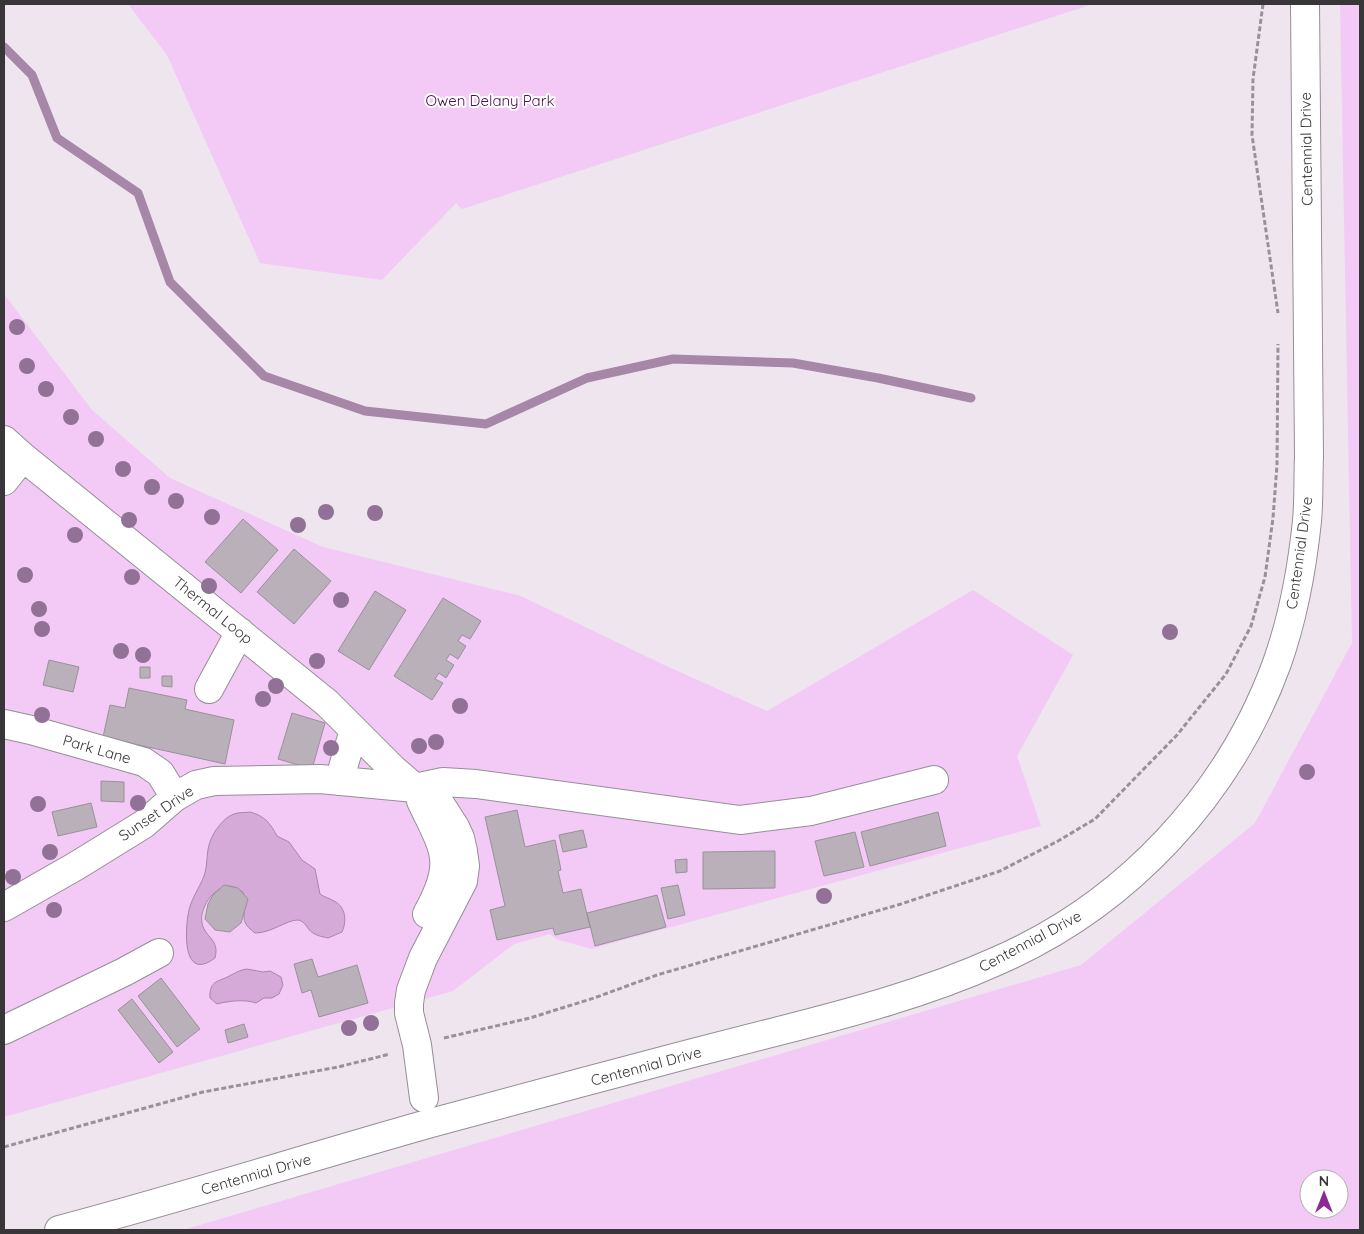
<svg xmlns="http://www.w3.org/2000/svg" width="1364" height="1234" font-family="Quicksand,sans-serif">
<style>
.green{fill:#f3c9f6;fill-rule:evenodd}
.water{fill:#d5aad8;stroke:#a687a8}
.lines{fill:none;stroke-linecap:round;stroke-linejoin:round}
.stream{stroke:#a687a8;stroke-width:9}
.building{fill:#b9b0ba;stroke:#99919a}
.minor-casing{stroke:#968e97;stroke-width:30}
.major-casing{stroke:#968e97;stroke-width:30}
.path{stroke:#989298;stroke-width:3;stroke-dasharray:5 2.5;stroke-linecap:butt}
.minor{stroke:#fff;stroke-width:28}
.major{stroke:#fff;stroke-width:28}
.tree{fill:#917195}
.labels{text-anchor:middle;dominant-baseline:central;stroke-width:4;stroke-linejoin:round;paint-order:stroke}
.park-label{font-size:15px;fill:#45124b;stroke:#fff}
.street-label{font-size:15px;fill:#393639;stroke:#fff}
</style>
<rect width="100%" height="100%" fill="#eee5ef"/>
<path class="green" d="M128,4H1093L462,209L456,203L382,280L260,263L167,55Z
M1340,4H1360V1230H183L1081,965L1255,823L1352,643ZM1309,1179H1339V1209H1309Z
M4,294L92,410L170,478L323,547L521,596L664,665L767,711L973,590L1073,655L1017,756L1041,826L591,949L556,939L550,934L514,944L453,991L4,1117Z"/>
<path class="water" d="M250,812C265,816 270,823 277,836L289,842L302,860L315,869L320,894C324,897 329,898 334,901C346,907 347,921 342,932L328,938C324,937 317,936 313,933C307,930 306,921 298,920C286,920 272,933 255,933C234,918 251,911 243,892C239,890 234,886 229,886C213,887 199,909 202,923C205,938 220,939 215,958C183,982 185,933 188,915C190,900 199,889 204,876C208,865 206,852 210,842C213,832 224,817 234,814C239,812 245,813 250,812Z
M247,969L263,972L270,971L281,977L283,985L279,994L272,998H264L256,1003C245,999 228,1001 217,1004L210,998C209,979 220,982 231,975C237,972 240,970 247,969Z"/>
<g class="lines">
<path class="stream" d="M4,47L32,75L57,138L138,193L170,282L264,376L365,411L486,424L587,378L673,359L793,363L878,378L971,398"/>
</g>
<path class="building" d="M243,519L278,550L241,593L205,562Z
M294,549L331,581L294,624L257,592Z
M375,591L406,610L369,670L338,651Z
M443,598L481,621L470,639L462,635L458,641L466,646L458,659L450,654L446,660L454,665L446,678L439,673L435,679L443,683L432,700L394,676Z
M49,660L79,667L73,692L43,685Z
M140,667H150V678H140Z
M162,676H172V687L162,686Z
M129,688L187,700L185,709L234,720L225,764L103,737L110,705L125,708Z
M292,713L325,723L312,769L278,759Z
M101,781L124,782V802L101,801Z
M91,803L97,827L58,836L52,812Z
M517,810L525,847L555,840L561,870L558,871L563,893L581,889L590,927L555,935L553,928L497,940L490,910L505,906L485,817Z
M938,812L946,846L870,866L861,832Z
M583,830L587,847L563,852L559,835Z
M855,832L864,867L824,876L815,841Z
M775,851V888L703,889V852Z
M687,859V872L676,873L675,860Z
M224,885L238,888L248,899L241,923L230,932L215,930L205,919L208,904L213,895Z
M678,885L685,915L668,919L661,888Z
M657,895L666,927L595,946L587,913Z
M312,959L318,977L357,965L368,1003L319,1017L311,990L302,993L294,964Z
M161,978L200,1029L177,1047L138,996Z
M132,999L173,1052L159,1063L118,1010Z
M244,1024L248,1037L228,1043L225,1030Z"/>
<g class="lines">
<g class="minor-casing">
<path id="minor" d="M4,440L23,457L327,703L392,768L415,788L437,799L455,827L460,838L463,851L465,866L463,881L423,958L411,990L409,1003V1013L417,1045L424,1098
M4,481L23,457
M209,689L240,632
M4,724L31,730L144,762L160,773L175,797
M339,781L354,730
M421,801C445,851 456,862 427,914
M4,907L76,866L144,824L175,797L196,785L214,781L320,779L415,788L443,782L476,784L740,820L811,811L934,780
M4,1030L124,972L159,953"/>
</g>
<g class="major-casing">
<path id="major" d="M59,1230C184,1197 307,1158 431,1123C483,1109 535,1095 587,1081C650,1064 712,1048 775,1032C850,1013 926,993 997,961C1126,905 1229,795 1277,663C1293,618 1302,569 1307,521C1309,500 1308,478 1309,457L1305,4"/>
</g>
<path class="path" d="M1263,4L1253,79L1252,135L1278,313
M444,1038L530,1018L594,998L657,975L901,904L1000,871L1058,841L1095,819L1177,735L1226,674L1251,626L1265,577L1273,518L1277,465L1278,344
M4,1147L203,1092L338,1067L390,1054"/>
<use href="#minor" class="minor"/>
<use href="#major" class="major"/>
</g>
<g class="tree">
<circle cx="17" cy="327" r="8"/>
<circle cx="27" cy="366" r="8"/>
<circle cx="46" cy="389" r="8"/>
<circle cx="71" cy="417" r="8"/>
<circle cx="96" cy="439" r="8"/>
<circle cx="123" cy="469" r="8"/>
<circle cx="152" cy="487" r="8"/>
<circle cx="176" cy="501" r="8"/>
<circle cx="326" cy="512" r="8"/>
<circle cx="375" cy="513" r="8"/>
<circle cx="212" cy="517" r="8"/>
<circle cx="129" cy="520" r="8"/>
<circle cx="298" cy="525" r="8"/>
<circle cx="75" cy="535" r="8"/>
<circle cx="25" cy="575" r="8"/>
<circle cx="132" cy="577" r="8"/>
<circle cx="209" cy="586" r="8"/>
<circle cx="341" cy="600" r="8"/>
<circle cx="39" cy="609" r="8"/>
<circle cx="42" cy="629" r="8"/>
<circle cx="1170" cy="632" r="8"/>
<circle cx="121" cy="651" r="8"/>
<circle cx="143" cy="655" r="8"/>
<circle cx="317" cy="661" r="8"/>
<circle cx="276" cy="686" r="8"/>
<circle cx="263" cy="699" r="8"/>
<circle cx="460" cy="706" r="8"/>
<circle cx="42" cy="715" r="8"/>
<circle cx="436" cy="742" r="8"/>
<circle cx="419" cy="746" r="8"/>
<circle cx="331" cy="748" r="8"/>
<circle cx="1307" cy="772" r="8"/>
<circle cx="138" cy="803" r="8"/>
<circle cx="38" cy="804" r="8"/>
<circle cx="50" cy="852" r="8"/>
<circle cx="13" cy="877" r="8"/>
<circle cx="824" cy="896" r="8"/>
<circle cx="54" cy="910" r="8"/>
<circle cx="371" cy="1023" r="8"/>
<circle cx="349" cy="1028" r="8"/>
</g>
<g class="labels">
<g class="park-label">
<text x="490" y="100">Owen Delany Park</text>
</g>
<g class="street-label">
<text transform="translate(1306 149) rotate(-91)">Centennial Drive</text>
<text transform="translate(1299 553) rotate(-82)">Centennial Drive</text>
<text transform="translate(213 610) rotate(39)">Thermal Loop</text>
<text transform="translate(97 749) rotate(16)">Park Lane</text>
<text transform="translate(156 813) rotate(-34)">Sunset Drive</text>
<text transform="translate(1030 941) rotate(-28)">Centennial Drive</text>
<text transform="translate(646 1066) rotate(-15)">Centennial Drive</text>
<text transform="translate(256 1174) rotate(-16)">Centennial Drive</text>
</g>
</g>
<rect width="1364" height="1234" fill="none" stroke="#393639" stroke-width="10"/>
<g transform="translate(1324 1194)"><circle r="24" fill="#ffffff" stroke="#b0afb0"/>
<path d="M0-4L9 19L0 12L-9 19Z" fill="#8a2a94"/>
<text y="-8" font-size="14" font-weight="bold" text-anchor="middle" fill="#393639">N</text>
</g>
</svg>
